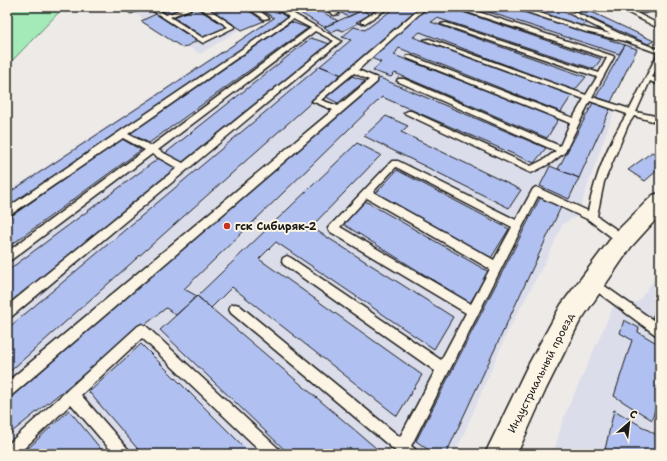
<svg xmlns="http://www.w3.org/2000/svg" width="667" height="461" font-family="'Shantell Sans',sans-serif">
<style>
.built{fill:#dbddea}
.green{fill:#a3eab8;stroke:#60836a}
.building{fill:#b0c0f0;stroke:#1c1c1c}
.lines{fill:none;stroke-linecap:round;stroke-linejoin:round}
.service-casing{stroke:#1c1c1c;stroke-width:3}
.tertiary-casing{stroke:#1c1c1c;stroke-width:3}
.service{fill:#fcf5e5;fill-rule:evenodd}
.tertiary{fill:#fcf5e5;fill-rule:evenodd}
.poi-dot{fill:#c8321e;stroke:#fcf5e5;stroke-width:1.5}
.labels{text-anchor:middle;dominant-baseline:central;stroke-width:4;stroke-linejoin:round;paint-order:stroke}
.poi-label{font-size:11px;font-weight:bold;fill:#1c1c1c;stroke:#fcf5e5;text-anchor:start}
.street-label{font-size:11px;fill:#1c1c1c;stroke:#fcf5e5}
</style>
<rect width="100%" height="100%" fill="#edeae7"/>
<filter id="ink" filterUnits="userSpaceOnUse"><feTurbulence type="fractalNoise" baseFrequency=".025" numOctaves="2"/><feDisplacementMap in="SourceGraphic" scale="8" xChannelSelector="R" yChannelSelector="G"/><feConvolveMatrix kernelMatrix="1 2 1 2 8 2 1 2 1" color-interpolation-filters="sRGB"/></filter>
<g filter="url(#ink)">
<path class="built" d="M125,7H302L333,26L352,33L362,31L344,25L307,7H579L655,42L646,43L639,48L611,99L615,108L577,216L563,224L544,264L507,333L455,454H7V192L273,18L265,13L200,54Z
M660,271V454H553L564,417L614,305L638,302Z"/>
<path class="green" d="M7,7H64L7,66Z"/>
<path class="building" d="M119,7H142L145,9L131,14Z
M165,7H185L167,14L160,9Z
M207,7H243L264,21L242,30Z
M256,7H271L288,18L7,210V194L274,18Z
M290,7H314L338,21L324,27Z
M332,7H358L363,10L348,17Z
M371,7H385L370,15L363,10Z
M396,7H422L342,75L320,66L351,40L342,37L354,27L365,30Z
M427,7H448L601,59L594,69L437,18L431,22L586,77L574,91L420,32L413,37L572,95L561,112L399,48L394,55L559,118L547,138L395,73L391,77L373,71L381,62L371,58Z
M473,7H511L625,45L619,54Z
M533,7H555L589,22L578,28Z
M566,7H581L654,41L648,44Z
M629,7H660V11L642,14Z
M196,8L227,27L203,37L174,17Z
M363,10L370,15L356,22L359,23L343,31L338,29L331,32L324,27Z
M156,14L197,41L183,48L141,21Z
M291,22L308,28L149,143L130,133Z
M311,38L330,44L183,166L163,155Z
M625,45L637,49L611,102L596,97Z
M320,66L342,75L7,374V329Z
M352,76L365,81L338,103L326,97Z
M380,78L546,148L534,163L382,97L184,289L197,296L176,315L166,308L7,436V392Z
M593,103L610,109L579,178L558,169Z
M386,116L408,126L401,132L521,190L509,208L364,136Z
M122,139L141,150L7,248V219Z
M357,143L381,155L311,227L453,317L434,349L276,242L259,259L422,375L397,416L232,287L211,308L197,296Z
M652,152L660,156V168L645,181L628,170Z
M159,158L180,169L7,307V271Z
M550,166L579,178L569,199L540,186Z
M397,170L509,229L491,258L376,193Z
M540,198L561,207L446,454H434L416,441Z
M365,201L489,272L470,303L343,224Z
M197,296L211,308L383,454H289L160,330Z
M660,304V322L652,317Z
M624,320L639,328L638,332L660,345V392L652,420L614,396L632,340L620,333Z
M141,344L251,454H142L89,392Z
M69,410L105,454H22Z
M614,410L660,437V454H604Z"/>
<g class="lines">
<g class="service-casing">
<path id="service" d="M147,7H154L166,15L187,7H195L170,17L203,38L228,27L199,7H206L235,27L203,43Z
M247,7H254L269,18L264,19Z
M275,7H282L341,41L11,317L7,318V306L177,168L152,154L7,263V252L145,150L123,138L7,217V208L289,17ZM293,19L311,28L151,146L128,134ZM315,31L334,41L183,163L158,150Z
M323,7H330L339,14L334,15Z
M383,7H390L365,23H361V21Z
M421,7H427L358,70L377,78V82L12,395L7,397V382L333,110L312,101ZM354,73L369,80L338,106L321,100Z
M458,7H463L613,56L614,57L592,97L630,109L658,53L625,41L586,32L512,7H521L589,29L611,34L556,7H564L629,38L660,50V62L652,77L660,80V85L650,81L636,112L660,117V123L634,116L628,125L604,182L597,216L627,237L628,240L627,243L623,244L619,243L589,220L538,196L411,446L415,449L417,454H399L231,313L229,309L231,305L235,304L239,305L400,437L435,371L283,264L282,261L283,258L287,256L291,258L441,360L466,313L329,231L328,228L392,161H398L516,220L533,189L536,187L588,211C595,177 608,143 627,114L590,101L565,152L551,163L531,173L404,113L408,111H411L531,166L545,159L556,151L397,81L398,79H404L560,146L570,123L407,58V56H411L573,118L584,99L424,40L429,39L586,95L597,77L441,24L446,23L599,73L607,58L458,9ZM396,167L512,227L494,260L373,192ZM367,198L490,269L471,304L340,227Z
M617,7H625L660,25V29Z
M592,277L660,325V338L588,285L587,282L588,279Z
M142,324L146,326L279,449L281,454H264L142,338L81,395L128,449L130,454H114L71,404L18,454H7V445L138,326Z"/>
</g>
<g class="tertiary-casing">
<path id="tertiary" d="M660,193V215L631,247L579,323L546,389L517,454H485L526,369L561,305L615,233L653,195Z"/>
</g>
<use href="#service" class="service"/>
<use href="#tertiary" class="tertiary"/>
</g>
</g>
<circle class="poi-dot" cx="227" cy="226" r="4"/>
<g class="labels">
<g class="poi-label">
<text x="235" y="226">гск Сибиряк-2</text>
</g>
<g class="street-label">
<text transform="translate(541 373) rotate(-63)">Индустриальный проезд</text>
</g>
</g>
<rect width="667" height="461" fill="none" stroke="#fcf5e5" stroke-width="24"/>
<rect x="12" y="12" width="643" height="437" fill="none" stroke="#1c1c1c" stroke-width="1.5" filter="url(#ink)"/>
<g transform="translate(629 423) rotate(28)" stroke="#fcf5e5" stroke-width="3" paint-order="stroke">
<path d="M0-3L7 15L0 10L-7 15Z" fill="#1c1c1c"/>
<text y="-6" font-size="11" font-weight="bold" text-anchor="middle" fill="#1c1c1c">С</text>
</g>
</svg>
